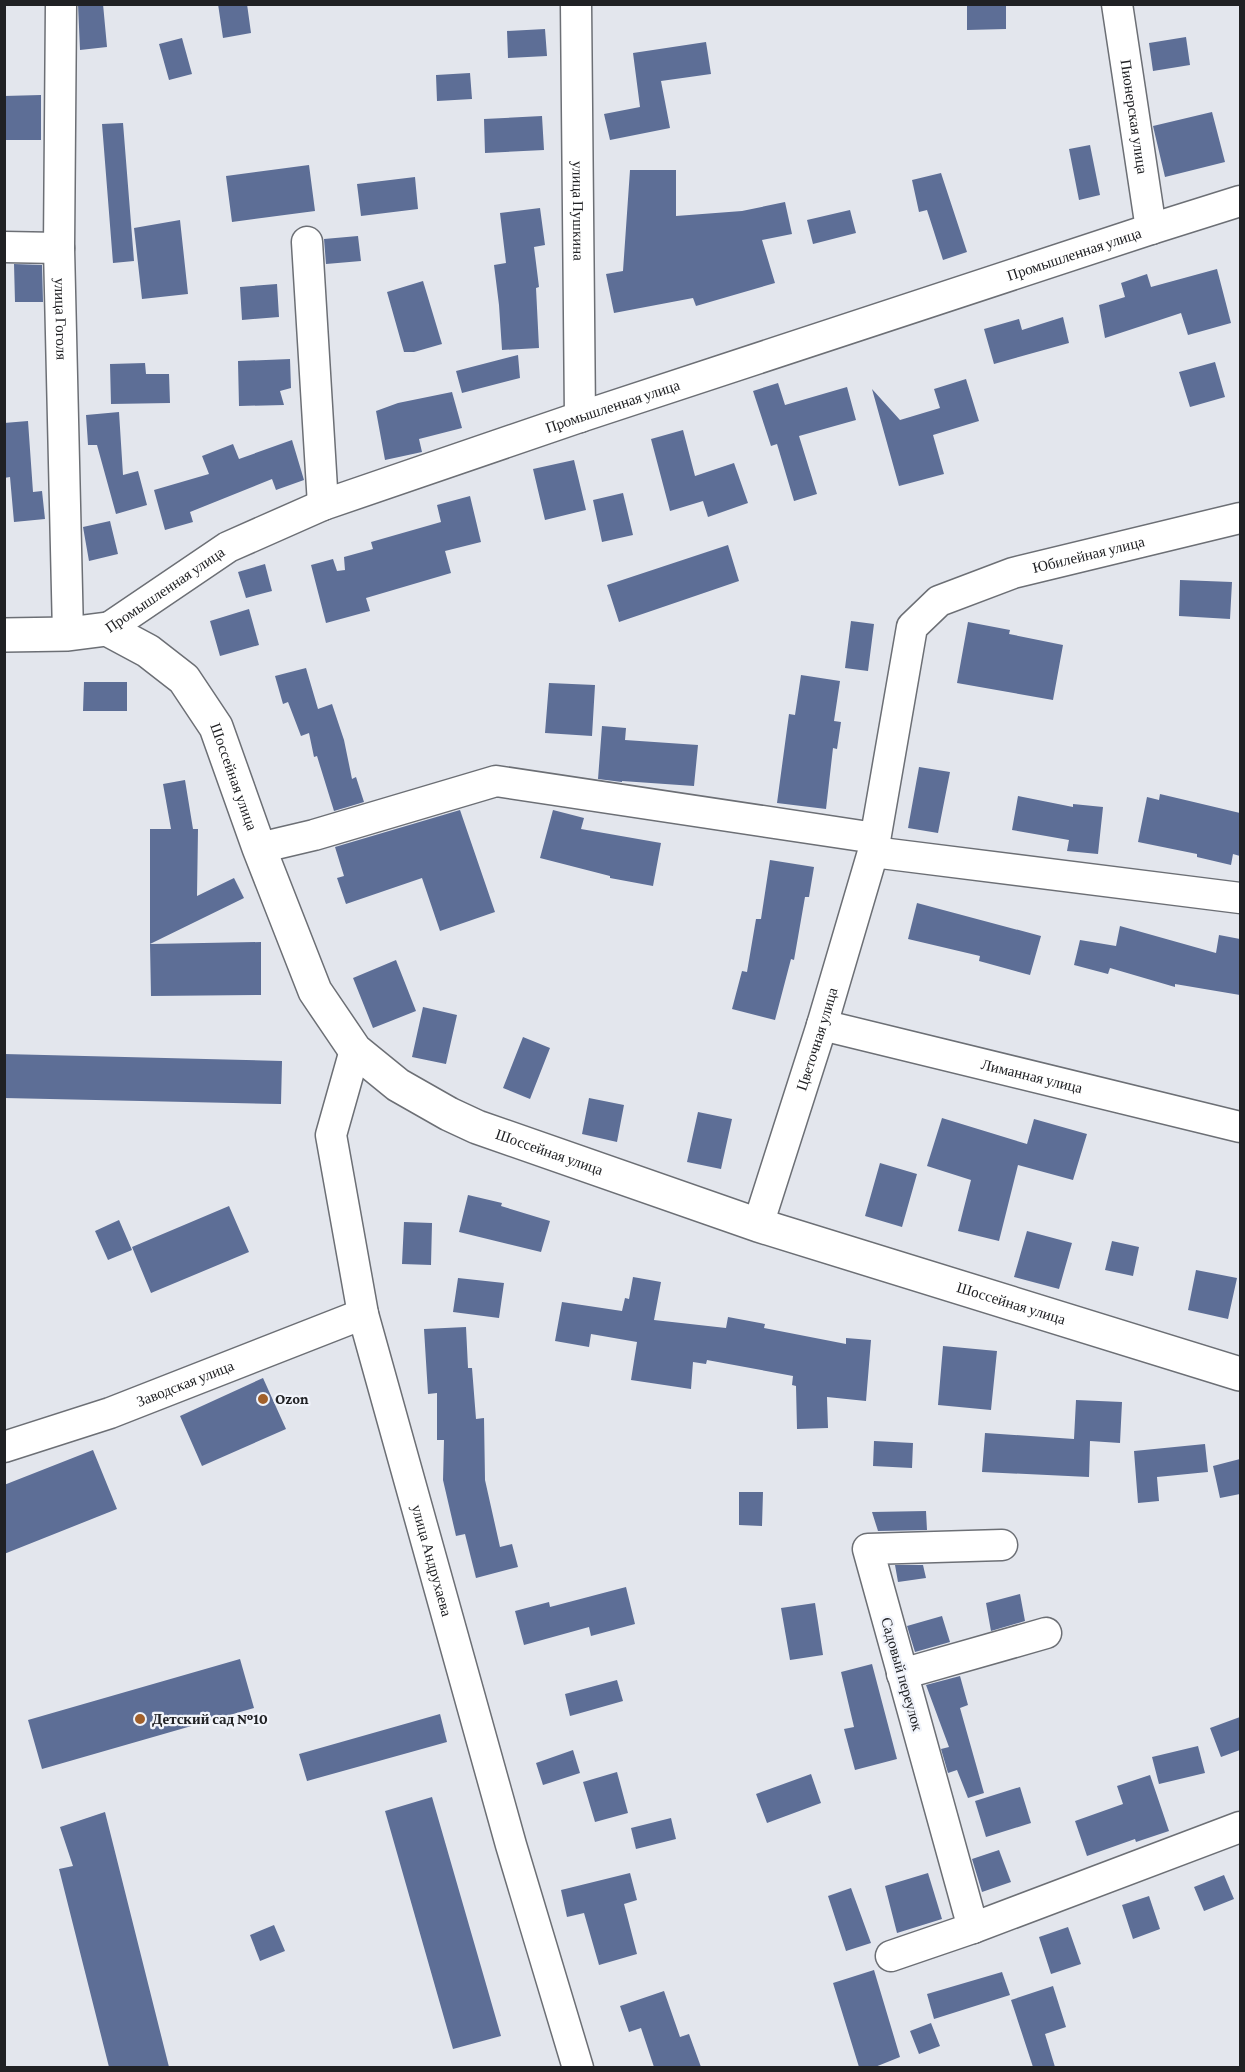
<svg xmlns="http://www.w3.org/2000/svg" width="1245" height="2072" font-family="'Crimson Pro',serif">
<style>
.building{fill:#5d6e96}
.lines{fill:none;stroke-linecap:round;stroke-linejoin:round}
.minor-casing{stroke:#6c6f75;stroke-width:33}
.major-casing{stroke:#6c6f75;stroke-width:36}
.minor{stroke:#fff;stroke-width:30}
.major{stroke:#fff;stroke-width:33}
.poi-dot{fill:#a1602b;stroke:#f0f3fa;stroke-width:2}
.labels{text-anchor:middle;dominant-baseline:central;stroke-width:4.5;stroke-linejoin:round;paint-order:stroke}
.street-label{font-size:15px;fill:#202124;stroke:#f0f3fa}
.poi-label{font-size:15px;font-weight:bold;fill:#202124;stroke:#f0f3fa;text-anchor:start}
</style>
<rect width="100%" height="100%" fill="#e3e6ed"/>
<path class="building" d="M78,4H103L107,47L80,50Z
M218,4H247L251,33L223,38Z
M967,4H1006V29L967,30Z
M545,29L547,56L508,58L507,31Z
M1186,37L1190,65L1153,71L1149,43Z
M182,38L192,74L169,80L159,44Z
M706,42L711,74L661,81L670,128L610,140L604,114L640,107L633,53Z
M470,73L472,99L437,101L436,75Z
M41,95V140H4V96Z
M1212,112L1225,162L1165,177L1153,126Z
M542,116L544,150L485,153L484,119Z
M123,123L134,261L113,263L102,124Z
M1090,145L1100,195L1079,200L1069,149Z
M309,165L315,211L232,222L226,176Z
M630,170H676V216L742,211L785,202L792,234L762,240L775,283L696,306L693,298L614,313L606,274L623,271Z
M941,173L967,252L943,260L927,210L919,212L912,180Z
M415,177L418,209L361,216L357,184Z
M540,208L545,245L534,247L539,287L536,288L539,348L502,350L499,305L494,265L506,263L500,213Z
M850,210L856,233L813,244L807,220Z
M180,220L188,294L142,299L134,228Z
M358,236L361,261L326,264L324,239Z
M14,264L42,265L43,302H15Z
M1217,269L1231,323L1188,335L1181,313L1105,338L1099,305L1125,297L1121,283L1147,274L1151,287Z
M423,281L442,344L414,352H404L387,292Z
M277,284L279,317L242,320L240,287Z
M1063,317L1069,343L994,364L984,329L1019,319L1022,330Z
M518,355L520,378L462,393L456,371Z
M290,359L291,388L280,391L284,405L239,406L238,361Z
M1215,362L1225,397L1190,407L1179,372Z
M145,363L146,374H169L170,403L111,404L110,364Z
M966,379L979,421L933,435L944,474L899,486L872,389L900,420L940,408L934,389Z
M778,383L785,405L847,387L856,420L799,436L817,494L794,501L777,444L771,446L753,391Z
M452,392L462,428L419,439L422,452L385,460L376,411L398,403Z
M119,412L123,475L138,471L147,505L116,514L97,445H88L86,415Z
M28,421L33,492L42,491L45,519L14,522L10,477L4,478V423Z
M683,430L695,476L734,463L748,503L708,517L703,501L670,511L651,439Z
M292,440L304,480L276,490L272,479L190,512L193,522L165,530L154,490L209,474L202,456L233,444L239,459Z
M574,460L586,510L545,520L533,469Z
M623,493L633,535L602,542L593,500Z
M470,496L481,542L445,551L451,573L366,598L370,611L326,623L311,565L333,559L337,571L345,570L344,557L373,549L371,542L441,522L437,505Z
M110,521L118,554L89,561L83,527Z
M728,545L739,581L619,622L607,585Z
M265,564L272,591L246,598L238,572Z
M1180,580L1232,582L1230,619L1179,616Z
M249,609L259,645L220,656L210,621Z
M851,621L874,624L868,671L845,668Z
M968,622L1010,630L1009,634L1063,645L1053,700L957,683Z
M306,668L318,709L332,704L344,740L352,779L356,777L364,802L334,811L317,756L314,757L309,733L301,736L288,702L283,704L275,676Z
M801,675L840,681L834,721L841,722L837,749L833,748L826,809L777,803L789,714L795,715Z
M84,682H127V711H83Z
M549,683L595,685L592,736L545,733Z
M602,726L626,728L625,740L698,745L694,786L622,781V782L598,779Z
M919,767L950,772L938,833L908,828Z
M185,780L193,829H198L197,896L234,878L244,898L150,944V829H171L163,784Z
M1160,794L1240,813V856L1233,854L1231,865L1197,857V854L1138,842L1147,797L1159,800Z
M1018,796L1073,807V804L1103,807L1098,854L1067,851L1069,840L1012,830Z
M460,810L495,912L440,931L422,878L346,904L337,878L344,876L335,847Z
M553,810L584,818L581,829L661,843L653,886L610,878V876L540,858Z
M770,860L814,867L809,897H805L794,960L791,959L775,1020L732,1009L742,971L747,972L756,919H761Z
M917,903L1041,936L1030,975L979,961L980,956L908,939Z
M1120,926L1216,953L1219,935L1240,939V995L1175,984V987L1110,968L1108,974L1074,965L1080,940L1116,946Z
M261,942V995L151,996L150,944Z
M396,960L416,1011L373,1028L353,978Z
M423,1007L457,1015L446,1064L412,1057Z
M523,1037L550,1048L530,1099L503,1088Z
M4,1054L282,1061L281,1104L4,1098Z
M589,1098L624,1105L617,1142L582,1134Z
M698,1112L732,1119L721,1169L687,1162Z
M942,1118L1027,1144L1034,1119L1087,1134L1073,1180L1018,1165L999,1241L958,1231L971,1180L927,1166Z
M880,1163L917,1174L902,1227L865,1216Z
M468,1195L502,1203L501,1206L550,1221L541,1252L459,1232Z
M229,1206L249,1252L151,1293L132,1247Z
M119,1220L132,1250L108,1260L95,1231Z
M404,1222L432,1223L431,1265L402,1264Z
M1027,1231L1072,1243L1059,1289L1014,1277Z
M1112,1241L1139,1247L1133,1276L1105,1270Z
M1196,1270L1237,1278L1228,1319L1188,1310Z
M633,1277L661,1282L654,1320L726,1328L728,1317L765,1324L764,1328L846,1344V1338L871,1340L866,1401L827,1397L828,1428L797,1429L796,1386L792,1385L793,1376L707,1360L706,1364L693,1362L691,1389L631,1380L637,1342L591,1334L589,1347L555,1341L562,1302L622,1311L625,1298L629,1299Z
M458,1278L504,1283L499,1318L453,1312Z
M466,1327L468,1368H472L476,1419L484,1418L485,1480L500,1547L512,1544L518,1567L476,1578L465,1534L456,1536L443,1480L444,1440H437V1393L428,1394L424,1329Z
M943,1346L997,1351L991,1410L938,1405Z
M263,1378L286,1429L202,1466L180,1416Z
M1076,1400L1122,1402L1120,1443L1090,1441L1089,1477L982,1472L985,1433L1074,1439Z
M874,1441L913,1443L912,1468L873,1466Z
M1205,1444L1208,1472L1157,1477L1159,1501L1138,1503L1134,1451Z
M93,1450L117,1509L4,1554V1485Z
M1240,1459V1494L1220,1498L1213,1466Z
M739,1492H763L762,1526L739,1525Z
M926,1511L927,1530L878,1531L872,1512Z
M895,1565H923L926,1578L898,1582Z
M626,1587L635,1624L591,1636L589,1627L524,1645L515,1611L549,1602L550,1607Z
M1020,1594L1025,1621L991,1631L986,1603Z
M815,1603L823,1655L790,1660L781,1608Z
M942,1616L950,1642L915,1652L907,1626Z
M240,1659L254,1708L42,1769L28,1720Z
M872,1664L897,1759L855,1770L844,1729L854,1727L841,1672Z
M960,1676L968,1705L960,1708L984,1793L968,1798L957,1770L948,1773L941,1749L949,1747L926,1685Z
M617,1680L623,1701L570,1716L565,1694Z
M440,1714L447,1742L307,1781L299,1754Z
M1240,1717V1750L1221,1757L1210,1728Z
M1198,1746L1205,1773L1159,1784L1152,1757Z
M573,1750L580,1773L543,1785L536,1763Z
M617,1772L628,1813L595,1822L583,1782Z
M811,1774L821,1803L767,1823L756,1794Z
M1150,1775L1169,1831L1136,1842L1135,1839L1087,1856L1075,1821L1123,1804L1117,1786Z
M1020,1787L1031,1823L986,1837L975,1801Z
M432,1797L501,2036L453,2049L385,1811Z
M105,1812L169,2067H109L59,1869L73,1866L60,1827Z
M671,1818L676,1839L636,1849L631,1828Z
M999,1850L1011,1882L982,1892L972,1859Z
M630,1873L637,1900L624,1904L637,1954L599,1965L584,1913L567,1917L561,1890Z
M928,1873L942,1919L897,1933L885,1886Z
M1224,1875L1234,1899L1204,1911L1194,1887Z
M851,1888L871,1943L846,1951L828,1896Z
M1149,1896L1160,1929L1133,1939L1122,1905Z
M274,1925L285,1951L260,1961L250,1935Z
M1068,1927L1081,1964L1051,1974L1039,1937Z
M874,1970L900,2057L875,2067H859L833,1983Z
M1002,1972L1010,1995L934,2019L927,1994Z
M1053,1986L1066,2027L1045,2034L1055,2067H1033L1011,2000Z
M664,1991L680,2037L689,2034L701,2067H654L641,2028L629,2032L620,2006Z
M931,2023L940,2046L919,2054L910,2031Z"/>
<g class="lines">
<g class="minor-casing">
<g id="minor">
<path id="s1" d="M61,4L59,248L68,634"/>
<path id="s2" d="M576,4L580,417"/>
<path id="s3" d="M1117,4L1151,229"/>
<path d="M307,242L323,505"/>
<path d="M4,247L59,248"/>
<path id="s4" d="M107,629L228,547L323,505L580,417L1151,229L1240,201"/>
<path d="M259,848L314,835L496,781L875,838"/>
<path d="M873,852L1240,898"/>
<path id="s5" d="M822,1025L1240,1127"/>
<path id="s6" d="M355,1050L331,1135L363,1314L511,1845L578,2068"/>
<path id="s7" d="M758,1225L822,1025L873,852L912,627L939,601L1013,573L1240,518"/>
<path id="s8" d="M4,1447L110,1413L363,1314"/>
<path d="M902,1674L1046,1633"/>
<path d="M973,1928L868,1549L1002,1545"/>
<path d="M891,1956L973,1928L1240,1827"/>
</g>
</g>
<g class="major-casing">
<g id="major">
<path id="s9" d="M4,635L68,634L107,629L148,651L184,679L216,727L259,848L315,991L355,1050L398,1085L449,1114L477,1127L758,1225L1240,1374"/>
</g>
</g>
<use href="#minor" class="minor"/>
<use href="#major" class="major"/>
</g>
<g class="poi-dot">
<circle cx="263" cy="1399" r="6"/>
<circle cx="140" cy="1719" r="6"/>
</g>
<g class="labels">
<g class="street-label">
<text stroke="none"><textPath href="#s3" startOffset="114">Пионерская улица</textPath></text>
<text stroke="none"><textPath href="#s2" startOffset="207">улица Пушкина</textPath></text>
<text stroke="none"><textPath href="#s4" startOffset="1042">Промышленная улица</textPath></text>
<text stroke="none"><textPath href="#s1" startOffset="315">улица Гоголя</textPath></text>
<text stroke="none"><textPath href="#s4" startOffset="556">Промышленная улица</textPath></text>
<text stroke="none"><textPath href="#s7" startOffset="813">Юбилейная улица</textPath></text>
<text stroke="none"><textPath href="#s4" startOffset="70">Промышленная улица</textPath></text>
<text stroke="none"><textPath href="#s9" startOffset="306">Шоссейная улица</textPath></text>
<text stroke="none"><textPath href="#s7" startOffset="195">Цветочная улица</textPath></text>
<text stroke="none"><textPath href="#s5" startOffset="216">Лиманная улица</textPath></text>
<text stroke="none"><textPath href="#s9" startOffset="828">Шоссейная улица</textPath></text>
<text stroke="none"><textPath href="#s9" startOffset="1314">Шоссейная улица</textPath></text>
<text stroke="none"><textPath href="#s8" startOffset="192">Заводская улица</textPath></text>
<text stroke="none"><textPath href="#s6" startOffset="526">улица Андрухаева</textPath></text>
<text transform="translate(902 1674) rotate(74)">Садовый переулок</text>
</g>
<g class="poi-label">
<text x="275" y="1399">Ozon</text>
<text x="152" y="1719">Детский сад №10</text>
</g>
</g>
<rect width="1245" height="2072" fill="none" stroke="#202124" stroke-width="12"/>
</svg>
